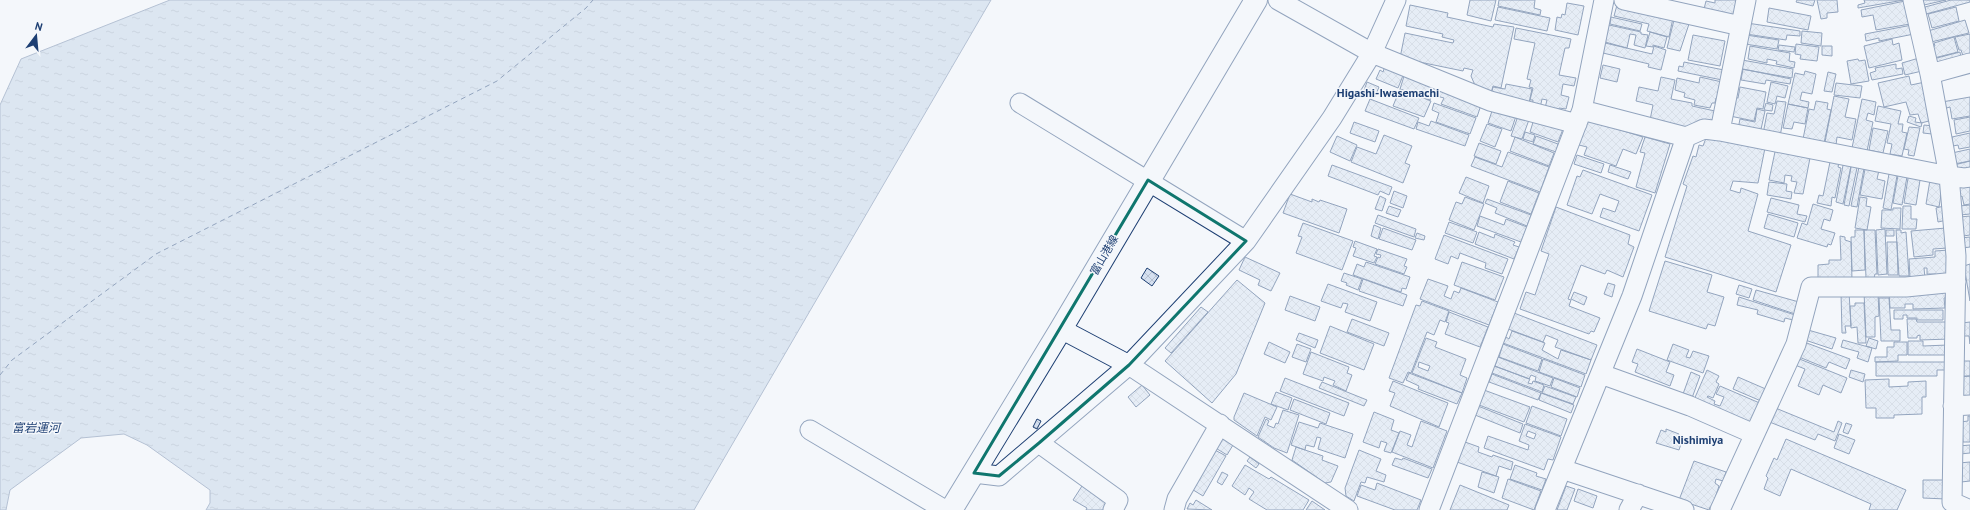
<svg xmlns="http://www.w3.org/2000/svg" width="1970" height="510" font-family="'PT Sans','Noto Sans JP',sans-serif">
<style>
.water{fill:url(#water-ripples);stroke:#687fa3}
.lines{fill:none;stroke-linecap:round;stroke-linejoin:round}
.ferry{stroke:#1d3f73;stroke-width:1;stroke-dasharray:5 4;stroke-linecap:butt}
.building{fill:url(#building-cross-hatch);stroke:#1d3f73;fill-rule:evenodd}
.minor-casing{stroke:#1d3f73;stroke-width:21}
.major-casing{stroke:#1d3f73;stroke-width:24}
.minor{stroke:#f4f7fb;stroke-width:19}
.major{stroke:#f4f7fb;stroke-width:22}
.marked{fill:none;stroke:#0f766e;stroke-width:3;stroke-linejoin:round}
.labels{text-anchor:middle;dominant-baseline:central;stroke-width:3;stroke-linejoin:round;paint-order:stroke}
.street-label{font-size:11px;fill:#1d3f73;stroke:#f4f7fb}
.neighbourhood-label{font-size:12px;font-weight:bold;fill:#1d3f73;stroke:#f4f7fb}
.water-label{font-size:12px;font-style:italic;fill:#1d3f73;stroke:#f4f7fb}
</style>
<defs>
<pattern id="water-ripples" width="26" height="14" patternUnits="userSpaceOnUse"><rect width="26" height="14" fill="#bed0e5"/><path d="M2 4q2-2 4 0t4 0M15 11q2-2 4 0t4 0" fill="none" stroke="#9aaabe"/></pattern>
<pattern id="building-cross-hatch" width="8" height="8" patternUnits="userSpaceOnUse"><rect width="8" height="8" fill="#d5e0f0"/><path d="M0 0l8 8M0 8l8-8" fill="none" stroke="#b6c1d1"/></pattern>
</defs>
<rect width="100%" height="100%" fill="#f4f7fb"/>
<path class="water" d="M170,0H991L694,510H206L210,503V490L147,445L124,434L81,438L10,490L6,510H0V105L21,59Z"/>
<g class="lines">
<path class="ferry" d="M0,375L12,360L156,254L497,81L586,8L593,0"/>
</g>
<path class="building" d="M1470,0H1496L1491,21L1467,15Z
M1499,0H1535L1534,8L1541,10L1540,15L1498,6Z
M1715,0H1737L1733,20L1703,13L1706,1L1715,3Z
M1797,0H1815L1813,6L1796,2Z
M1817,0H1837L1838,12L1827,13V18L1821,19Z
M1864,0H1904L1858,8V5L1865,3Z
M1923,0H1946L1924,5Z
M1951,0H1970V2L1926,14L1925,7Z
M1905,1L1910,24L1876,30L1873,15L1862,17L1861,10Z
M1567,3L1584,6L1578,35L1555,30L1557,17L1561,18L1562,14L1565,15Z
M1410,5L1448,13L1447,17L1493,27L1494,24L1514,27L1501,88L1493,86L1491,93L1477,90L1471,76L1473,70L1464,68L1463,71L1400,58L1405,33L1453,43L1454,40L1442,37L1443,34L1406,26Z
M1617,5L1673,18L1669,37L1647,31L1649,24L1614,16Z
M1498,7L1550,18L1547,31L1495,20Z
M1956,7L1959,21L1932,28L1928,14Z
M1769,8L1811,16L1808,30L1767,22Z
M1611,17L1642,24L1640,31L1610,24Z
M1674,20L1689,24L1680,51L1667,48Z
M1965,20L1969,33L1931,42L1928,31Z
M1747,23L1800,31V36L1787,35L1786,40L1746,34Z
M1609,25L1641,32V34L1648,35L1645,48L1634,45L1636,35L1630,34L1627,48L1605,42Z
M1912,25L1914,34L1879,41V38L1866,41L1865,34Z
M1516,28L1571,39L1569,48H1565L1559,75L1576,78L1574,86L1563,84L1561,95L1569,97L1566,109L1559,108L1558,111L1545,108L1547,100L1542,99L1540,108L1532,106L1533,100H1530L1533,88L1529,87L1531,80L1527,79L1535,43L1514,39Z
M1802,31L1822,33L1821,46L1801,43Z
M1650,32L1667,37L1664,48L1653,45V47L1646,46Z
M1970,34V58L1964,59L1961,50H1959L1955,37Z
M1693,35L1725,41L1720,66L1688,60Z
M1746,35L1779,40L1777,49L1745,44Z
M1954,37L1958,52L1934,58L1932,47L1935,46L1934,43Z
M1892,39L1893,45L1899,43L1902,60L1869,68L1864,46Z
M1605,43L1652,54L1654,46L1666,50L1661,70L1648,67L1649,64L1603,53Z
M1796,44L1819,47L1817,61L1800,59L1801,55L1795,54Z
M1779,45L1795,47L1794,52L1778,50Z
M1750,46L1790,53L1789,61L1795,62L1794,68L1776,64L1777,61L1767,59V63L1748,59Z
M1822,46H1832V56L1822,55Z
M1960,52L1961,58L1936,69L1933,59Z
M1919,58L1922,71L1905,75L1902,63Z
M1858,59L1859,61L1865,60L1869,81L1851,84L1847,61Z
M1742,60L1793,69L1792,78L1741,69Z
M1684,62L1724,70L1722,80L1678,71L1679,66L1683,67Z
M1896,64V69L1902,68L1903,74L1872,80L1870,73L1876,71L1875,68Z
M1603,65L1620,69L1617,82L1600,78Z
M1385,66L1404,73L1398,88L1376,79L1380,70L1383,72Z
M1743,69L1791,79L1790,84L1766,80L1765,84L1741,80Z
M1805,71L1816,74L1812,94L1802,92L1800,100L1809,102L1808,108L1788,104L1795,73L1804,75Z
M1828,72L1836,74L1832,92L1824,91Z
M1405,73L1436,84L1430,100L1400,89Z
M1909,76L1911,85L1925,82L1933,120L1921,123L1918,114L1910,115L1906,102L1884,107L1878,83Z
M1661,77L1675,80L1671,99L1692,103V106L1715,111L1713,123L1699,120L1687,128L1650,120L1653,105L1636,101L1639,87L1658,91Z
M1700,77L1722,82L1719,99L1716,98L1715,103H1712L1710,108L1694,105L1695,100L1684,97L1685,93L1675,90L1677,78L1699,83Z
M1367,82L1379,87L1375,97L1363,93Z
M1771,82L1788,86L1785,98L1777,96L1775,104L1767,102Z
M1836,83L1862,86L1860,98L1834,95Z
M1506,84L1532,89L1529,103L1491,95L1493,87L1505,89Z
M1436,87L1482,102L1477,117L1441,104L1444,98L1433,95Z
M1740,87L1766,92L1763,109L1757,108L1754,121L1730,116L1733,97L1738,98Z
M1400,89L1431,101L1424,117L1393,106Z
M1834,96L1849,99L1845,117L1856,119L1852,140L1837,137L1836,145L1825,142Z
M1970,97V116L1952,119L1950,107L1943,109L1942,102Z
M1370,99L1419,118L1414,129L1365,111Z
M1862,99L1876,102L1874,115L1868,113L1866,120L1873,122L1867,151L1852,148Z
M1777,101L1786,102L1780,137L1763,134L1767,113L1774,114Z
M1816,101L1828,103L1827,109L1831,110L1824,143L1803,139L1809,109L1814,110Z
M1434,103L1476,118L1470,134L1436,122L1439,113L1432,110Z
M1766,103L1773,105L1772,111L1764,110Z
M1788,104L1808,108L1805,124L1794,122L1792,129L1783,128Z
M1878,106L1901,111L1898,124H1903L1902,132L1907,133L1902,156L1890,154L1892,144L1887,143L1891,124L1875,121Z
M1493,108L1516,116L1511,131L1488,123Z
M1757,109L1765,111L1760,134L1738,129L1740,119L1755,122Z
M1519,113L1530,117L1522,139L1511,136Z
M1909,116L1916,118L1915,122L1922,123L1921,127L1907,122Z
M1970,117V131L1956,134L1954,120Z
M1534,119L1563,129L1558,142L1530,132Z
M1588,120L1643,137L1636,154L1623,149L1616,166L1584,155L1587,147L1579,145Z
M1431,121L1469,135L1465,146L1416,129L1418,122L1429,126Z
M1354,122L1379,131L1375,142L1350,133Z
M1487,124L1502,129L1495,147L1480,141Z
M1924,125L1933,126L1932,134L1923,133Z
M1909,127L1920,128L1914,156L1908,155L1909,150L1904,149Z
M1873,128L1888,131L1883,153L1869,150Z
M1525,132L1535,135L1533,142L1523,139Z
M1970,133V147L1959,149L1958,145L1953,146L1952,137Z
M1384,135L1412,146L1405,163L1410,165L1403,183L1351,162L1357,147L1376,154Z
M1337,136L1357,145L1350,161L1330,152Z
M1536,136L1558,144L1556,152L1533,144Z
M1515,137L1554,153L1549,166L1510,151Z
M1645,137L1670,144L1655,193L1636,187L1645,153L1640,152Z
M1706,138L1765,148L1758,183L1733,181L1730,190L1740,193L1741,188L1758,194L1748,231L1791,245L1776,292L1665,257L1687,186L1683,184L1693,156L1696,157L1699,145L1703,146Z
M1479,143L1501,151L1496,164L1474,156Z
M1776,147L1810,158L1803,194L1794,193L1797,182L1791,181L1792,176L1785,175L1784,183L1769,180Z
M1970,149V161L1954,164L1952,153Z
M1508,152L1549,167L1540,192L1471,166L1475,157L1502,167Z
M1577,155L1604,164L1601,173L1574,164Z
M1831,157L1840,159L1838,167L1841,168L1835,198L1832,197L1831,206L1817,203L1819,195L1823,196Z
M1844,160L1852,161L1843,204L1836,202Z
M1970,161V170L1956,173L1954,165Z
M1852,162L1858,163L1849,206L1844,205Z
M1860,162L1865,163L1857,207L1851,206Z
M1866,164L1880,166L1877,179L1885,181L1882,199L1860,195Z
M1332,165L1392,187L1389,195L1380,191L1378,195L1328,176Z
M1610,165L1631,172L1628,179L1608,172Z
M1890,168L1898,170L1891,210L1883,208Z
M1583,170L1652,195L1639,231L1600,217L1603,208L1615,212L1619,201L1600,194L1592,214L1567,205L1577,176L1580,177Z
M1899,170L1908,171L1902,205L1893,203Z
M1909,172L1921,174L1916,205L1904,203Z
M1466,177L1489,186L1483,203L1459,193Z
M1930,180L1943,182L1939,207L1926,204Z
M1508,181L1539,193L1531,214L1500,202Z
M1769,182L1787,184L1786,191L1792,192L1791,199L1767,195Z
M1970,185V204L1964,205L1962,196L1960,197L1958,187Z
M1394,191L1407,196L1403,208L1390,203Z
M1290,194L1312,202V199L1319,202L1320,200L1347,209L1339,233L1283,213Z
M1380,196L1386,199L1382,211L1375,209Z
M1465,197L1484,204L1474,230L1449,220L1456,202L1462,204Z
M1860,197L1867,198L1866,206L1871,207L1867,230L1855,228Z
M1771,198L1799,205L1797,214L1807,216L1805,222L1767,212Z
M1487,199L1531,215L1527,226L1495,213L1497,208L1485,203Z
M1813,204L1833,210L1830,221L1824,219L1821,229L1835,233L1831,245L1828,244L1827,247L1797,238L1802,223L1807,225Z
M1970,205V214L1960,215L1959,206Z
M1389,206L1401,210L1398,217L1386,213Z
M1903,206H1911V219H1917L1916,229H1902Z
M1944,206L1947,220L1938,222L1936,208Z
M1556,207L1630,235L1628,244L1634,247L1623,277L1607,270L1605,274L1581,265L1568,299L1571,300L1569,306L1600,318L1594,332L1591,331L1589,334L1520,309L1526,292L1535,295L1549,254L1541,251Z
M1893,208H1901L1900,229L1881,228L1882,210H1893Z
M1768,214L1798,223L1794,237L1764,228Z
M1378,215L1416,229L1414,237L1375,223Z
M1480,216L1504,225L1506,219L1527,227L1521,242L1477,226Z
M1970,216V235L1963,236L1960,217Z
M1449,222L1477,232L1473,243L1445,233Z
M1303,223L1353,241L1342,270L1296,253L1302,237L1298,236Z
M1374,225L1381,228L1378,239L1371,236Z
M1383,228L1416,240L1412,250L1379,239Z
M1946,228L1948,248L1933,249V255L1914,257L1911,231Z
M1885,229L1887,274L1878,275L1876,230Z
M1855,230H1864L1865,270L1852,271L1851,237H1855Z
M1864,230H1875L1877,274H1875L1874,278H1866Z
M1886,230H1894V236H1886Z
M1896,230H1901V233L1906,232L1909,276H1899Z
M1479,232L1494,238L1495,234L1515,242L1513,245L1519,247L1514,259L1475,244Z
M1417,233L1425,236L1424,240L1415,238Z
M1444,235L1508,259L1502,274L1485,268L1486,263L1460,253L1458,259L1451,256L1448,264L1435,259Z
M1840,236L1845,237V240L1851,242L1852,280L1818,281V265L1829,264V260H1841Z
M1970,237V247L1963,248L1961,238Z
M1355,241L1377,249L1374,256L1377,257L1374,263L1353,256L1356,248L1353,247Z
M1887,242H1897L1898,275H1888Z
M1378,249L1407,259L1404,266L1407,267L1404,274L1375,264L1378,257L1380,258L1381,255L1376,254Z
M1949,250L1951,276L1936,277V274H1927V268H1924L1925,278H1910L1909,259L1935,257V251Z
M1245,257L1280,273L1271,291L1258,285L1260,280L1239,270Z
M1665,261L1712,275L1707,292L1724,297L1715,326L1708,324L1706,329L1649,311Z
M1366,262L1410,277L1406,289L1402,288L1401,292L1353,275L1357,264L1364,267Z
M1462,262L1504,277L1495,300L1454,285Z
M1970,264V301L1964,266Z
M1147,268L1159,276L1152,286L1141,278Z
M1344,273L1362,279L1358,290L1346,285L1347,283L1341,281Z
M1363,279L1407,295L1403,306L1359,291Z
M1428,279L1448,286L1444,296L1451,299L1454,291L1459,293L1461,288L1498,302L1489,325L1420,299Z
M1237,280L1265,303L1236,374L1212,403L1165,361Z
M1608,283L1615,285L1612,297L1604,294Z
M1328,284L1377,302L1370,321L1345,312L1348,304L1343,303L1341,308L1321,301Z
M1739,285L1752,289L1749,298L1736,294Z
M1756,290L1799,302L1795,314L1753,300Z
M1948,290L1949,297L1944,298L1945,308L1913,309V304H1905V308H1890L1889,292Z
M1574,292L1587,297L1584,305L1571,299Z
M1849,292L1851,326H1845L1846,333H1842L1841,293Z
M1864,292H1878L1879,316L1875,317V337H1866Z
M1290,296L1320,307L1315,321L1285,310Z
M1739,297L1795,315L1793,320L1785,318L1784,322L1757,314L1758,310L1737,305Z
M1879,298H1889L1891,330H1900V341H1881Z
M1422,301L1449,311L1445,322L1440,320L1434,335L1427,332L1411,373L1408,372L1403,383L1389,378L1416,305L1420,306Z
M1855,303H1864L1866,343H1858L1857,327L1851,328L1850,306H1855Z
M1201,307L1208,312L1171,353L1165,348Z
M1894,310H1943V320H1917V318H1907V315H1903V319H1894Z
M1449,312L1488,327L1480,347L1445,334L1449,323L1446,322Z
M1514,313L1597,345L1591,360L1555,347L1558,340L1546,335L1543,342L1508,329Z
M1352,319L1389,333L1384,346L1347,332Z
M1907,319H1916L1917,322H1948L1950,339L1920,340V335L1917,336V338H1908Z
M1970,322V344L1969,336H1964L1962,323Z
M1330,326L1374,344L1364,370L1320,353Z
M1808,330L1836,338L1832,349L1805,340Z
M1512,331L1545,343L1542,350L1558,359L1561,350L1591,360L1586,374L1503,343L1506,337L1509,339Z
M1299,333L1318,340L1315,348L1296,340Z
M1426,338L1437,342L1435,347L1466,359L1460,375L1467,378L1462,393L1412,373ZM1419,362L1430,366L1428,371L1418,367Z
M1869,338L1878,341L1876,349L1866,346Z
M1843,340L1872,348L1868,362L1857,358L1859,352L1841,347Z
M1908,341H1923V346L1948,345V355H1908Z
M1269,342L1290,352L1285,363L1264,354Z
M1804,342L1850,359L1846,369L1829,362L1826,368L1799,357Z
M1894,342H1907V355H1898V361L1875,362V357H1887V347H1894Z
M1297,344L1311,349L1306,362L1292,357Z
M1503,344L1542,359L1538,371L1499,357Z
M1673,344L1689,350L1686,357L1690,358L1693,351L1709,356L1703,373L1667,360Z
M1637,349L1670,362L1666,372L1674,375L1670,386L1635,372L1638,364L1632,362Z
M1311,352L1349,367L1347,373L1352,375L1346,391L1333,385L1335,381L1324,377L1323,381L1303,374Z
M1498,357L1553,378L1550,386L1535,381L1536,377L1531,375L1529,379L1495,366Z
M1797,358L1847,378L1841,393L1823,385L1819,395L1798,386L1805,369L1795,365Z
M1543,359L1585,375L1581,387L1539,372Z
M1961,361H1970V376H1961Z
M1876,362H1948V370H1937V376H1876Z
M1494,366L1530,379L1528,383L1532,384L1533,381L1544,385L1542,392L1492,373Z
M1707,370L1719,376L1716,382L1719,384L1713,398L1708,396L1707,397L1715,401L1714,404L1720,406L1724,397L1716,394L1720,386L1762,404L1749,426L1693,402Z
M1851,370L1865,374L1863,382L1849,377Z
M1691,372L1700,376L1692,398L1683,394Z
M1409,373L1462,393L1457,404L1418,389L1419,386L1406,380Z
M1492,374L1541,393L1538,400L1489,382Z
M1970,376V399L1962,400L1961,377Z
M1738,377L1768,390L1761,401L1733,389Z
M1285,378L1349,403L1344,416L1280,391Z
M1554,378L1580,388L1577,397L1551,387Z
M1889,379V387L1908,386V382L1926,381V397H1922V414L1894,415V418H1876V408H1866L1865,380Z
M1393,381L1448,403L1439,427L1390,406L1395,393L1389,391Z
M1322,382L1367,400L1364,406L1319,388Z
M1142,385L1150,395L1136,407L1128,397Z
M1545,386L1576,397L1573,404L1542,393Z
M1484,390L1530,407L1524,422L1479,405Z
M1276,392L1292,398L1288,410L1271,404Z
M1244,393L1277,407L1271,420L1265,417L1257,436L1234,420V417Z
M1541,393L1574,405L1571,413L1539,400Z
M1294,399L1330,413L1326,424L1290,410Z
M1478,406L1523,424L1520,433L1475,415Z
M1532,406L1567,419L1561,436L1526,423Z
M1773,407L1834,432L1838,421L1842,423L1835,441L1818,434L1815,440L1767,421Z
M1283,410L1299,415L1287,453L1274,448L1258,437L1266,419L1269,421L1267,425L1274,428L1276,423L1278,424Z
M1374,412L1394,420L1391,430L1399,433L1391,453L1384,451L1387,443L1381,441L1379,448L1363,442Z
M1968,416H1970V442H1963L1962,429L1960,422L1968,421Z
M1037,419L1041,421L1037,429L1033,427Z
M1421,421L1447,431L1433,468L1392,452L1400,431L1411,435L1407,445L1412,447Z
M1299,422L1318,428L1320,423L1353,434L1345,458L1318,449L1321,438L1317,437L1314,447L1306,445L1305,450L1291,445Z
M1846,423L1852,425L1848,434L1843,432Z
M1525,424L1561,437L1553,460L1548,459L1544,470L1484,448L1488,436L1528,450L1529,445L1519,441ZM1528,431L1536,434L1534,439L1526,436Z
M1666,429L1679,434L1678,436L1683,438L1679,450L1656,443L1661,430L1666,432Z
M1839,434L1855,440L1849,454L1834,448Z
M1221,437L1233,445L1227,455L1214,447Z
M1786,439L1906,490L1897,510H1869L1871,504L1791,469L1780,496L1764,489L1768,478L1766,476L1774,458L1777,460Z
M1465,442L1479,447L1478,452L1492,457L1493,455L1513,462L1511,470L1499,466L1496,476L1457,462Z
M1970,445V453L1960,454L1959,446Z
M1296,447L1323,456L1322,460L1338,466L1331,482L1325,483L1292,460Z
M1213,449L1226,456L1203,496L1190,488Z
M1359,450L1381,459L1376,471L1386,475L1384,482L1367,477L1365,483L1361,482L1354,501L1346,496L1345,488Z
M1250,457L1259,464L1256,468L1247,461Z
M1395,458L1402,460L1403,458L1432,469L1428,478L1392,465Z
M1694,461L1726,472L1723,481L1716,479L1715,483L1719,486L1712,508L1710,507L1709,510L1679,500Z
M1970,462V481L1961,482L1959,463Z
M1245,465L1269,479L1271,477L1309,500L1303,510H1267L1249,499L1254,492L1249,488L1245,495L1232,486Z
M1515,465L1537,473L1536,476L1546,479L1542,490L1510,479Z
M1222,472L1228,475L1222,485L1217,482Z
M1482,472L1499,477L1494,493L1478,487Z
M1508,479L1541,491L1534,510L1502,498Z
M1923,480H1946V499L1923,498Z
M1377,483L1421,500L1417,510H1395L1357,496L1361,485L1375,490Z
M1460,485L1509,505L1507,510H1450Z
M1082,486L1108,502L1103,510H1086L1087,508L1073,500Z
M1566,486L1575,489L1567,510H1557Z
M1578,489L1597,496L1593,508L1574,501Z
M1196,500L1212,510L1187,509L1190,503L1193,505Z
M1312,501L1325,510H1306Z"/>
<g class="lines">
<g class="minor-casing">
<path id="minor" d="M1278,0L1372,53L1490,101L1577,124
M1624,0L1741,26
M1913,0L1930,74L1949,176L1956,256L1952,502L1970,510
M1930,74L1970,63
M1020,103L1246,241
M1582,110L1686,137L1704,129L1720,131L1949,176L1964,178L1970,177
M1720,131L1746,0
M1061,329L1129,365L1348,510
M1601,374L1690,406L1754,434
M1953,406L1970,405
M810,430L945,510
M1039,443L1118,500L1113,510
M1562,469L1684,510
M974,473L999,476L1129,365L1246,241L1332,118L1372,53L1396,0
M1174,510L1177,499L1220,424
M1429,510L1582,110L1604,0
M1545,510L1632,296L1686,137
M1629,510L1638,494
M1720,510L1796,344L1811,287H1906L1956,282"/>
</g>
<g class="major-casing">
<path id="major" d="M951,510L1061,329L1256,0"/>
</g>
<use href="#minor" class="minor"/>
<use href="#major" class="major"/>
</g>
<path d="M0 0H1970V510H0ZM1148,180L1246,241L1129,365L1039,443L999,476L974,473Z" fill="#f4f7fb" fill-opacity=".55" fill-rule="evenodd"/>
<path class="marked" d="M1148,180L1246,241L1129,365L1039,443L999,476L974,473Z"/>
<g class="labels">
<g class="street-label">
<text transform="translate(1104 255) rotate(-60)">富山港線</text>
</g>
<g class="neighbourhood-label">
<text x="1388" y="92">Higashi-Iwasemachi</text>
<text x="1698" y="439">Nishimiya</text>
</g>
<g class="water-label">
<text x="36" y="427">富岩運河</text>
</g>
</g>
<g transform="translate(36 36) rotate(16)" stroke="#f4f7fb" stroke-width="3" paint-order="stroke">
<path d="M0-3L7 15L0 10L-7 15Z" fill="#1d3f73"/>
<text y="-6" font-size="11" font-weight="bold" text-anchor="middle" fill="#1d3f73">N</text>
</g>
</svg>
